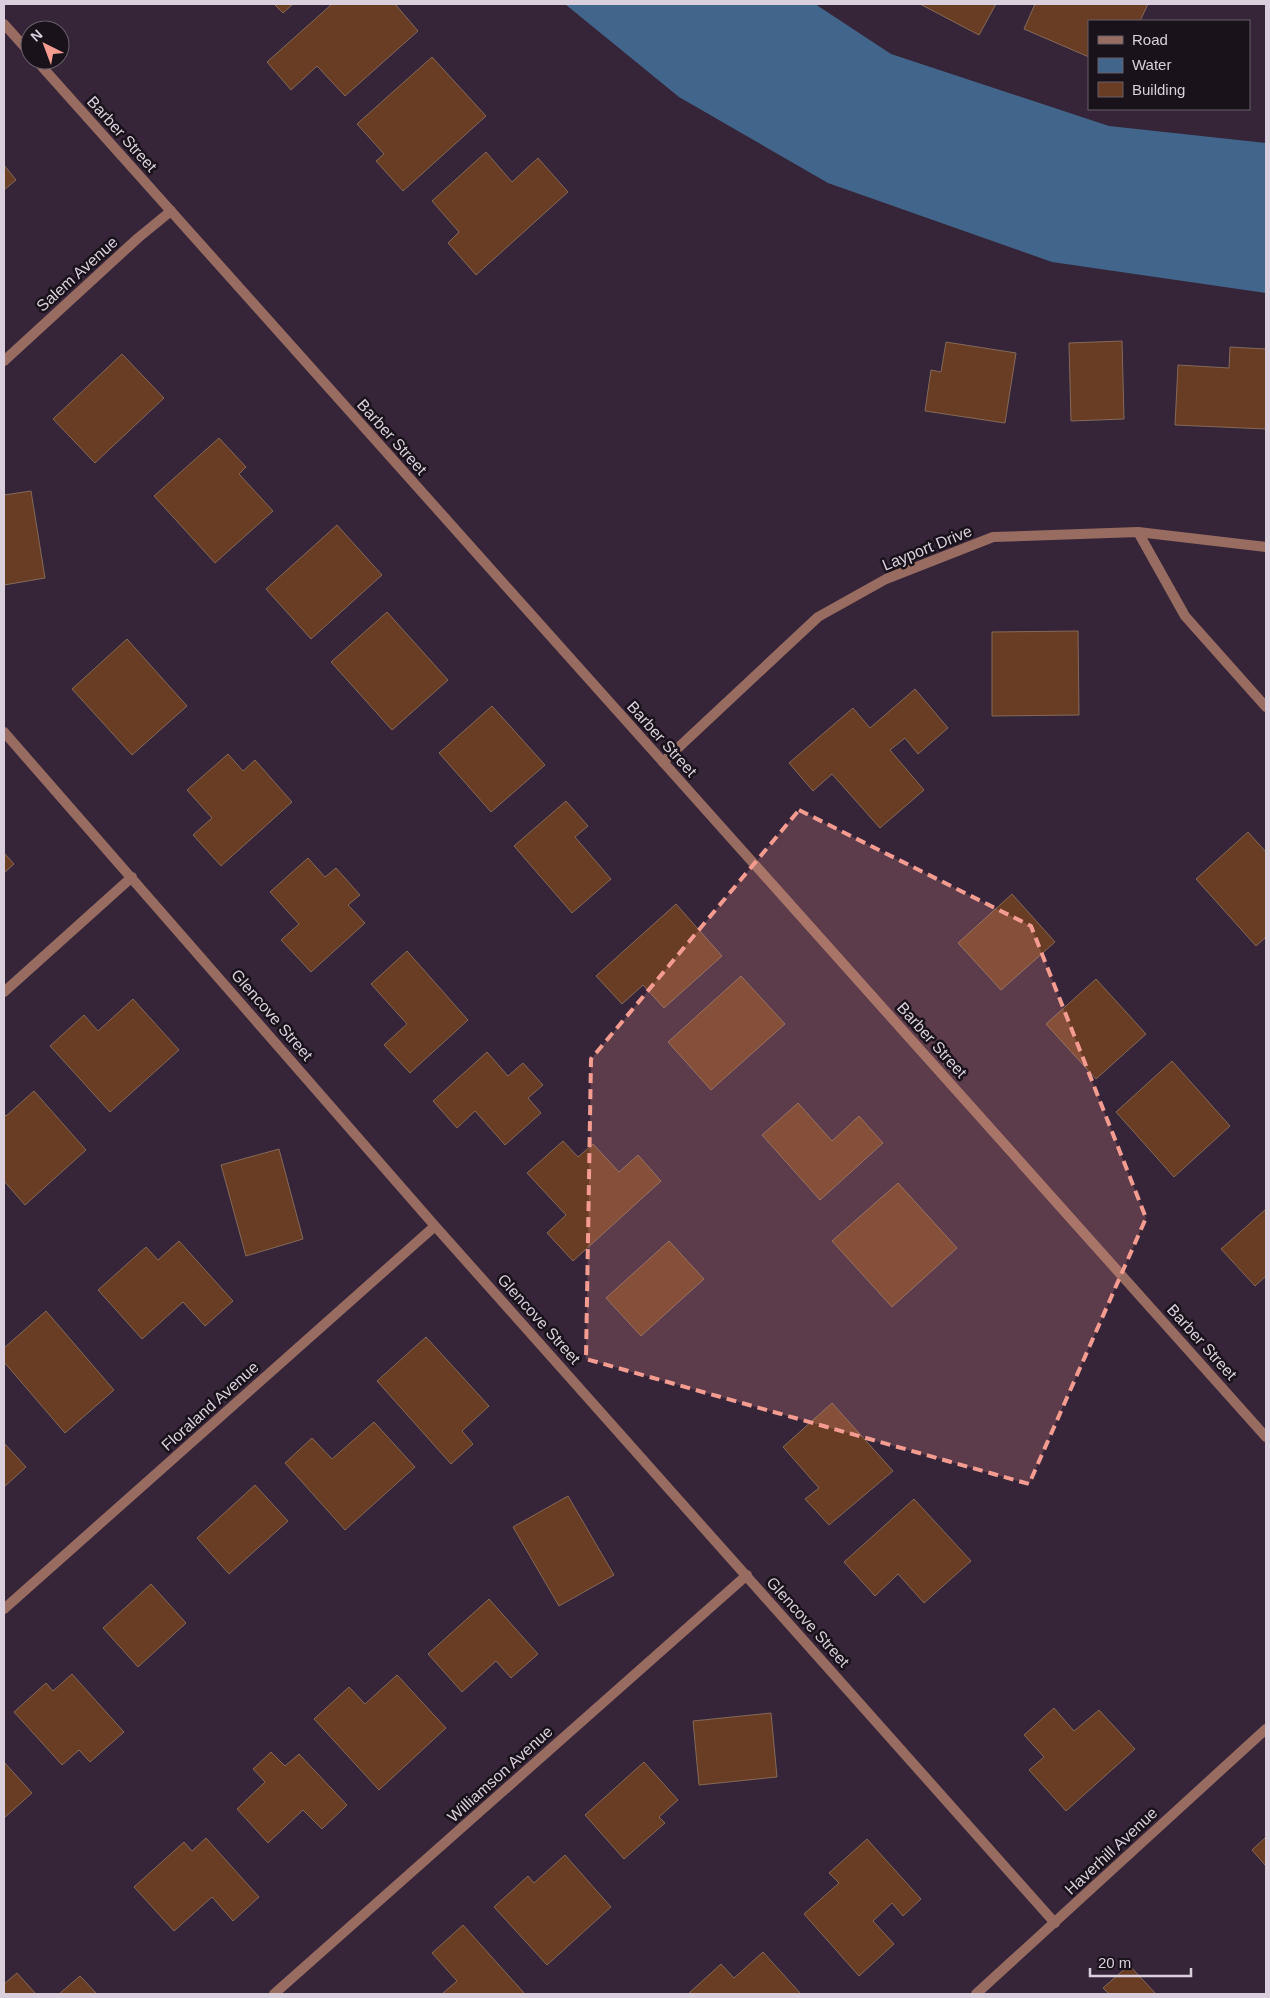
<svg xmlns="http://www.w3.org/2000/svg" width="1270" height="1998" font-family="Helvetica,sans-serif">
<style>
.water{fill:#42668b}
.building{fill:#693d23;stroke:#846959}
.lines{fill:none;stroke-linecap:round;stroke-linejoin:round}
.minor{stroke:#986c60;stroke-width:10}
.tertiary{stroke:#986c60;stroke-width:10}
.marked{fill:#f59c91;fill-opacity:0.2;stroke:#f59c91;stroke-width:4;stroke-dasharray:10 6;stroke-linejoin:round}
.labels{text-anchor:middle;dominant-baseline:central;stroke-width:5;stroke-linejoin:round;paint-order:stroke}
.street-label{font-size:16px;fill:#dacfdc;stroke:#19121b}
</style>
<rect width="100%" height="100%" fill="#362539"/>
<path class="water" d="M565,4H815L891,54L1109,126L1266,143V293L1052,262L828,183L679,97Z"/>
<path class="building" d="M274,4H293L283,13Z
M332,4H395L418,31L345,96L317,66L291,90L267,62Z
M920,4H996L979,35Z
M1035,4H1148L1140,21H1089V57L1024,29Z
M432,57L486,116L403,191L376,161L384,154L357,124Z
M486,152L512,182L538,158L568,192L476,275L448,243L459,232L432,201Z
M4,165L16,180L4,190Z
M1122,341L1124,419L1071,421L1069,343Z
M946,342L1016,353L1005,423L925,411L931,370L941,372Z
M1230,347L1266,349V429L1175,425L1178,365L1229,368Z
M122,354L164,398L95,463L53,419Z
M219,438L246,467L239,474L273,511L215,563L154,496Z
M31,491L45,578L4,585V495Z
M337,525L382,575L311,639L266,589Z
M387,612L448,680L392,730L331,662Z
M1078,631L1079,715L992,716V632Z
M127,639L187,706L132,755L72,689Z
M915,689L948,728L918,754L905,738L890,750L924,790L880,828L832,774L813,791L789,763L853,708L870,728Z
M492,706L545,765L491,812L439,753Z
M228,754L243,771L255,760L292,802L221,866L193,835L212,818L187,790Z
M566,801L588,826L575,837L611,879L572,913L514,846Z
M1248,832L1266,852V937L1256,946L1196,879Z
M4,853L14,864L4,873Z
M308,858L325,877L336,868L360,895L348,905L365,923L311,972L281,940L299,924L270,892Z
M1012,894L1055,942L1001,990L958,943Z
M676,904L722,956L664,1008L643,985L622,1004L596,976Z
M407,951L468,1020L410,1073L384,1045L407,1024L371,984Z
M741,976L785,1024L711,1090L668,1042Z
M1096,979L1146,1034L1096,1079L1046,1024Z
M133,999L179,1050L110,1112L50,1046L84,1015L98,1031Z
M487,1052L508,1076L523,1063L543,1085L528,1098L541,1113L505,1145L475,1111L457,1128L433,1101Z
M1172,1061L1230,1126L1174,1177L1116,1112Z
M34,1091L86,1150L25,1205L4,1181V1114L6,1116Z
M798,1103L832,1141L859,1116L883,1143L820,1200L762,1135Z
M563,1141L578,1157L593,1144L619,1172L638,1155L661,1181L573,1261L547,1233L566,1215L527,1173Z
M279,1149L303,1239L246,1256L221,1165Z
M898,1183L957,1248L892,1307L832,1241Z
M1266,1209V1276L1255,1286L1221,1249Z
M179,1241L233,1301L205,1326L183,1302L142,1339L98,1290L146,1247L158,1260Z
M669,1241L704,1279L641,1336L606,1298Z
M46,1311L114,1390L65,1433L4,1362V1348Z
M426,1337L489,1406L462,1431L473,1444L451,1464L377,1381Z
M832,1403L893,1471L829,1525L805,1499L819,1488L783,1447Z
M374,1422L415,1467L345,1530L285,1463L312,1438L332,1459Z
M4,1443L26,1467L4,1487Z
M255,1485L288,1521L229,1574L197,1538Z
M568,1496L614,1575L559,1606L513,1527Z
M914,1499L971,1561L924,1603L898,1574L875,1596L844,1562Z
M151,1584L186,1623L138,1667L103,1628Z
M489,1599L538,1654L511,1678L496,1661L462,1692L428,1654Z
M72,1674L124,1732L90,1762L79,1750L62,1765L14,1712L46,1683L53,1691Z
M397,1675L446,1728L379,1790L314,1719L349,1687L365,1704Z
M1054,1708L1074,1731L1099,1710L1135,1749L1066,1811L1029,1770L1044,1757L1024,1735Z
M771,1713L777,1777L699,1785L693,1721Z
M271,1752L285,1766L299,1754L347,1805L322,1829L303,1810L268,1843L237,1809L265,1782L253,1769Z
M4,1762L32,1793L4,1818Z
M644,1762L678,1800L659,1817L665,1823L624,1859L585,1815Z
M1266,1837V1866L1252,1850Z
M206,1838L259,1897L233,1921L212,1897L174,1931L134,1887L184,1842L192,1851Z
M867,1839L921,1899L903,1916L892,1903L873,1921L894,1944L859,1976L804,1914L839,1883L829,1873Z
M565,1855L611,1907L547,1965L494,1907L528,1876L534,1883Z
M463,1925L525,1994H442L457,1981L432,1953Z
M763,1952L801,1994H688L721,1964L734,1978Z
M1129,1965L1156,1994H1109L1103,1988Z
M17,1973L36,1994H4V1984Z
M80,1976L97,1994H59Z"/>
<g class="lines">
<path class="minor" d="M4,361L138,238L171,211
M1138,532L1185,616L1266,707
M4,732L435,1226L1055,1923
M663,762L818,617L886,579L993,537L1138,532L1266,547
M4,992L132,877
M4,1609L435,1226
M274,1994L747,1575
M976,1994L1266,1729"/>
<path class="tertiary" d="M4,24L30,53
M36,60L1266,1437"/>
</g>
<path class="marked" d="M799,810L1031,926L1146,1218L1029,1484L586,1359L591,1059Z"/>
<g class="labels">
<g class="street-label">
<text transform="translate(122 134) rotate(48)">Barber Street</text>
<text transform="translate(77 274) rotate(-42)">Salem Avenue</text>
<text transform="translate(392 437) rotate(48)">Barber Street</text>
<text transform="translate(927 548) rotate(-22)">Layport Drive</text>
<text transform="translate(662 739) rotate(48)">Barber Street</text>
<text transform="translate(272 1015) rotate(49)">Glencove Street</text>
<text transform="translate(932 1040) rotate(48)">Barber Street</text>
<text transform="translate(539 1319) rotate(48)">Glencove Street</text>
<text transform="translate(1202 1342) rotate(48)">Barber Street</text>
<text transform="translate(210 1406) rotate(-42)">Floraland Avenue</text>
<text transform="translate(808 1622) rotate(48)">Glencove Street</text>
<text transform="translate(500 1774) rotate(-42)">Williamson Avenue</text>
<text transform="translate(1111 1851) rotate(-43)">Haverhill Avenue</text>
</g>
</g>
<rect width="1270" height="1998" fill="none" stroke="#dacfdc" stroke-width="10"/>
<rect x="1088" y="20" width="162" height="90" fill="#19121b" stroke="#665e68"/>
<rect x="1098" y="36" width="25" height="8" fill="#986c60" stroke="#665e68"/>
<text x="1132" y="45" font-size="15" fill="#dacfdc">Road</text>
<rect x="1098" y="58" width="25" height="15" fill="#42668b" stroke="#665e68"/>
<text x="1132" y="70" font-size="15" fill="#dacfdc">Water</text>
<rect x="1098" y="82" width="25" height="15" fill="#693d23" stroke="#665e68"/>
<text x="1132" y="95" font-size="15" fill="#dacfdc">Building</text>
<g transform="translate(45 45) rotate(318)"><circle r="24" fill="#19121b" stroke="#665e68"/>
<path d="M0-4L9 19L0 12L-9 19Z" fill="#f59c91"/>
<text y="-8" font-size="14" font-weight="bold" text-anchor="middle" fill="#dacfdc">N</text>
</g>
<path d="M1090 1968v8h101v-8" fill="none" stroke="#dacfdc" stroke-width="2.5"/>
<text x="1098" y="1968" font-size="15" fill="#dacfdc" stroke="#19121b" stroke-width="4" paint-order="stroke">20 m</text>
</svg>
